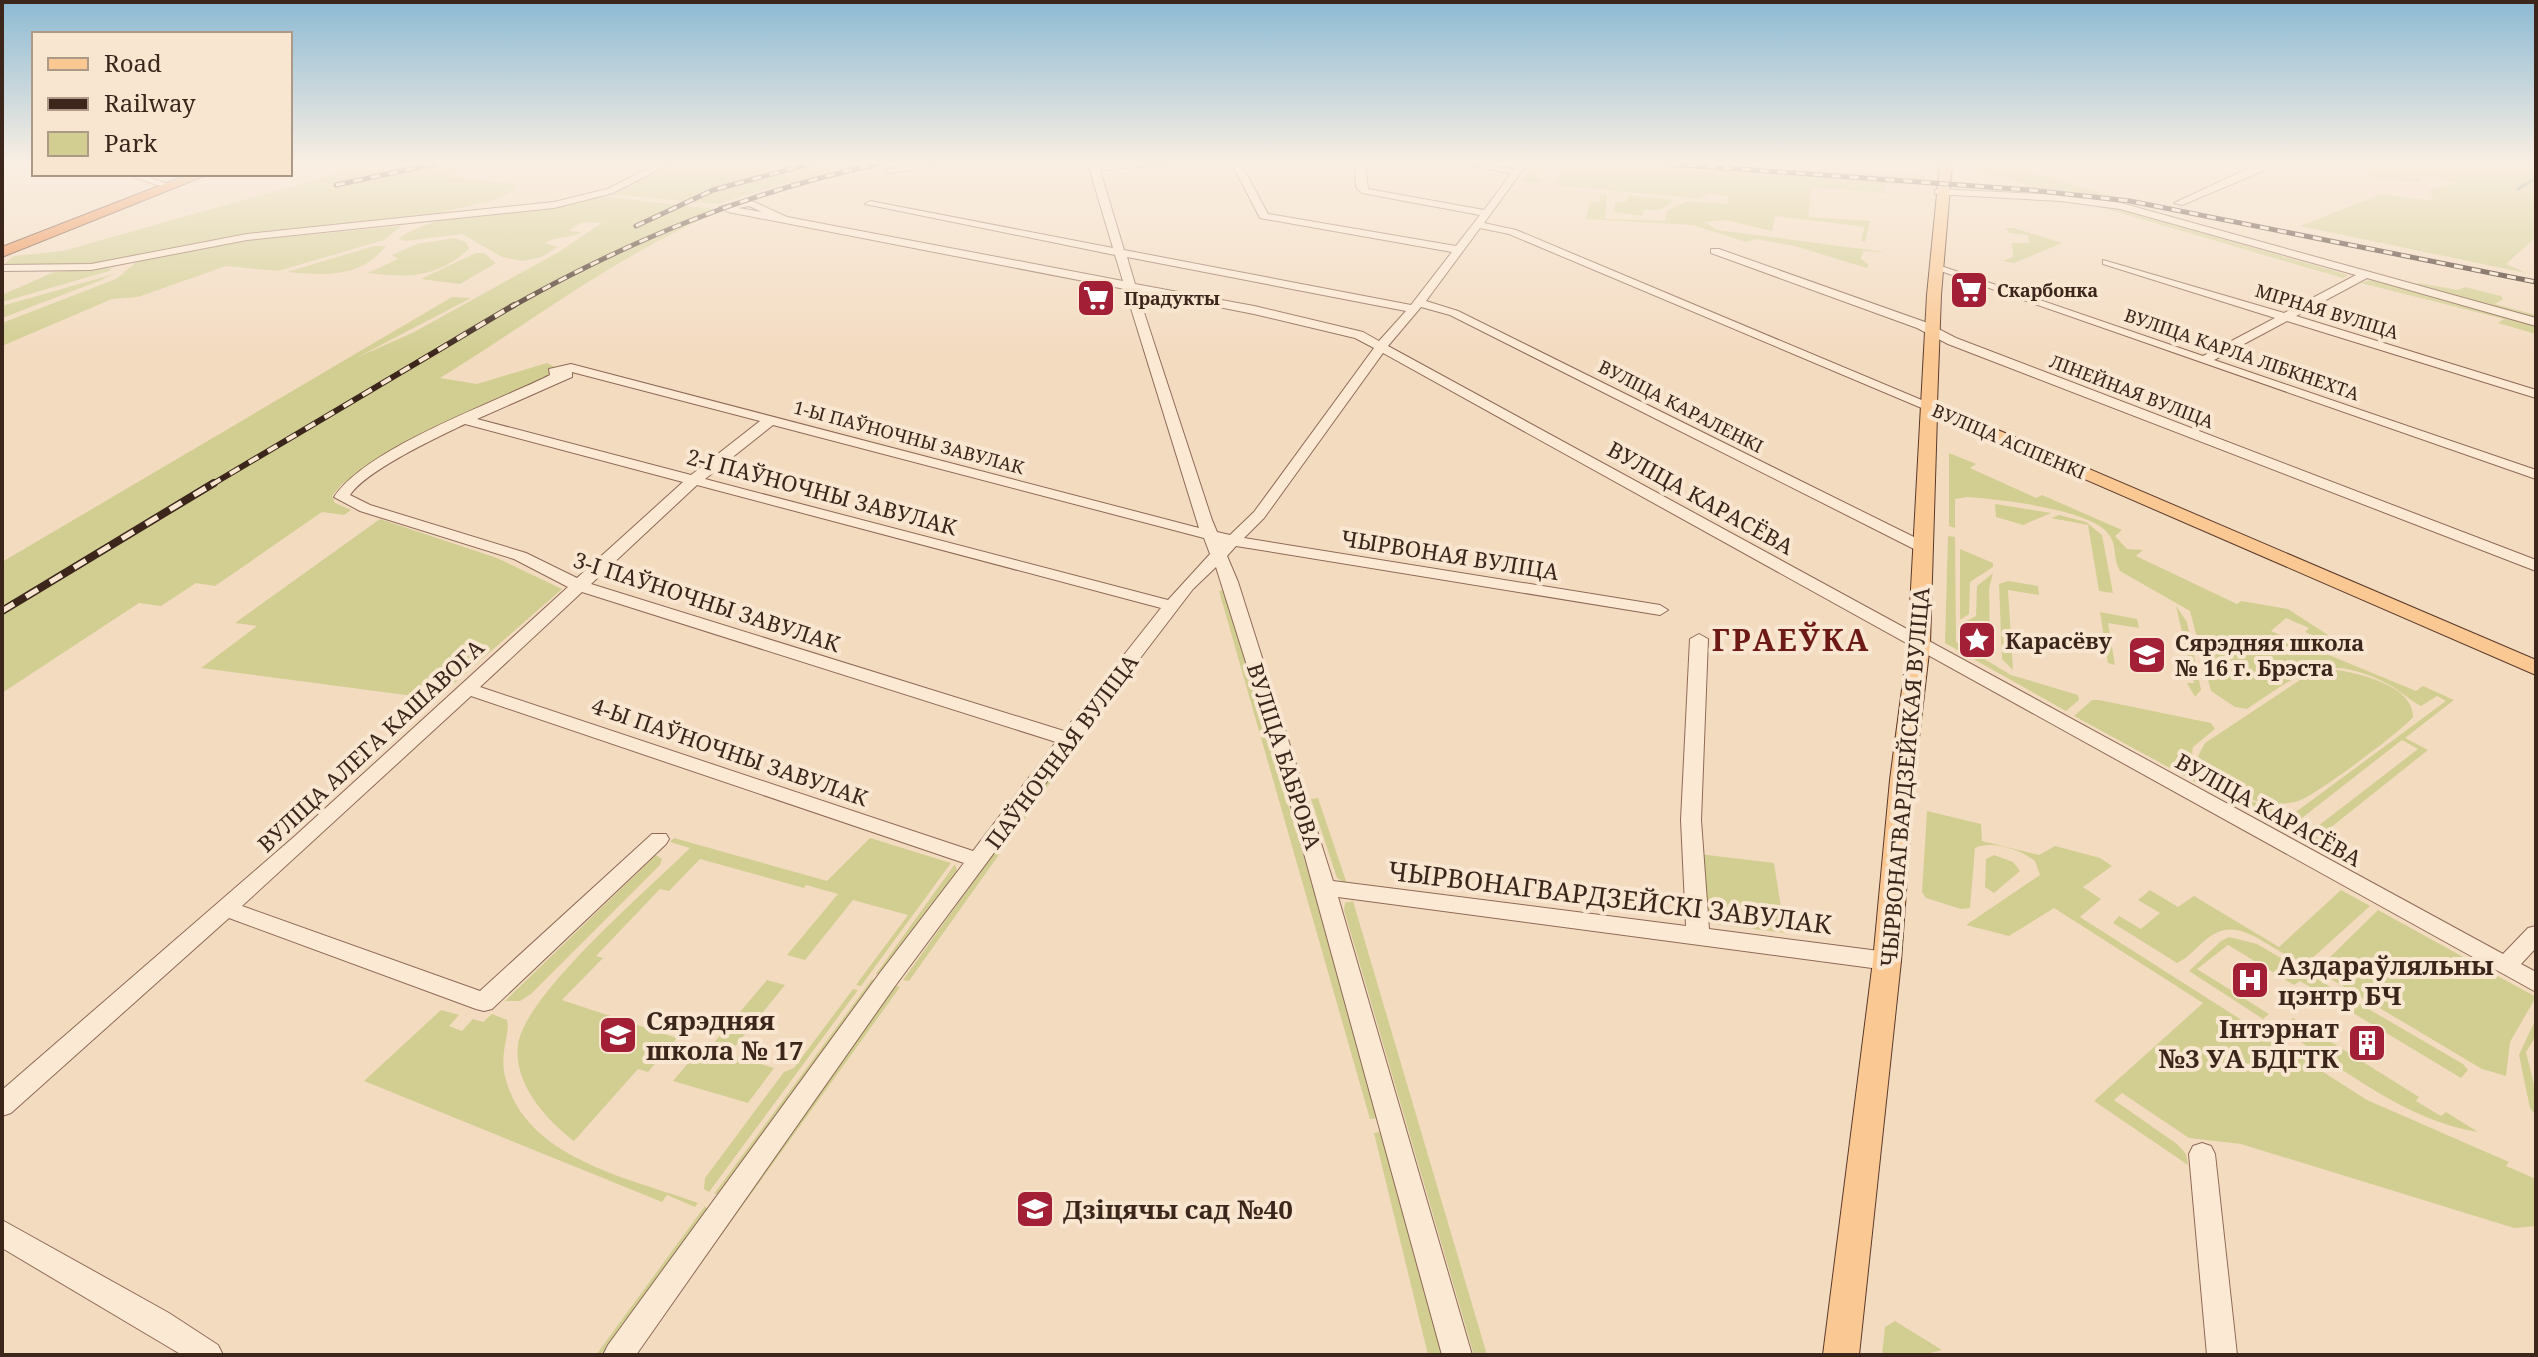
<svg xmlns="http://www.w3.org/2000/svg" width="2538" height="1357" font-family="'Noto Serif',serif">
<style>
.green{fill:#d2ce92;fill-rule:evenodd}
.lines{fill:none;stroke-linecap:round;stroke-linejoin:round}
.stream{stroke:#699382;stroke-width:3}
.minor-casing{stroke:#8e6a56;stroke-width:2}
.major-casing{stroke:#5b392a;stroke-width:2}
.highway-casing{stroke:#5b392a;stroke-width:2}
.minor{fill:#fce9d4;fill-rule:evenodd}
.major{fill:#fac893;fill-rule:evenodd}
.highway{fill:#eb8747;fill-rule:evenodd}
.rail-far2-casing{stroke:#3c261c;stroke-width:5}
.rail-far1-casing{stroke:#3c261c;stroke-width:6}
.rail-casing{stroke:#3c261c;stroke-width:8}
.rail-far2{stroke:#f9e6d0;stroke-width:3;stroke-dasharray:9;stroke-linecap:butt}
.rail-far1{stroke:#f9e6d0;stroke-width:4;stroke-dasharray:11;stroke-linecap:butt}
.rail{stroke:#f9e6d0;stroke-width:5;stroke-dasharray:14;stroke-linecap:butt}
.labels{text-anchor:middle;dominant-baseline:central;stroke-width:8;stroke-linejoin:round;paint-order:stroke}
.far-poi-label{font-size:18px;font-weight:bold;fill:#3c261c;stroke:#f9e6d0;text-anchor:start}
.far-street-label{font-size:18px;fill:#3c261c;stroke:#f9e6d0}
.street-label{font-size:22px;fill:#3c261c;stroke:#f9e6d0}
.poi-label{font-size:22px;font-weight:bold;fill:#3c261c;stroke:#f9e6d0;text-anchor:start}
.near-street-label{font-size:26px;fill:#3c261c;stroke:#f9e6d0}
.near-poi-label{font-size:26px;font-weight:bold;fill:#3c261c;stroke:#f9e6d0;text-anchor:start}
.district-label{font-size:30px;font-weight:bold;letter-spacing:2px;fill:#6d1a16;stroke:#f9e6d0}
</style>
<rect width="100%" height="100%" fill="#f3dbc0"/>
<path class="green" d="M371,164H471L446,177L514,184L516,189L495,200L434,214L246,235L91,265L2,266L14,256L63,251Z
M671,164H873L786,183L718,204L606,194Z
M1527,164H1658L1924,183L1885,185L1886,193L1812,188L1808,217L1870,221L1865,242L1861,241L1865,227L1775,216L1772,231L1726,220L1704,222L1717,230L1885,252L1863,251L1861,259L1868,264L1867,268L1795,246L1756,239L1746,242L1693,225L1586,219L1590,202H1599L1601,193L1512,187L1607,194L1605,219L1665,221L1667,211L1687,201L1727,204L1728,196L1708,194L1700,199L1562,186L1556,184L1561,170L1540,169L1535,178L1542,179L1539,183H1521L1530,167Z
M1684,164L1774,167V164H1804L1806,170L1924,176L1925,181Z
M1952,164H2035L2021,170L2117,197L2023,187V183Z
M2354,164H2536V237L2506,264L2526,273L2300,226L2381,194L2434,201L2429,190L2458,182L2418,176L2421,182L2362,178L2374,169Z
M1628,195L1669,199L1674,201L1660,210H1643L1642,216L1614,212L1615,202H1626Z
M600,196L723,210C622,252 534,320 440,378L477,384L547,363L555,367L547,377L445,422L342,484L332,496L335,503L351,510L344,515L322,512L215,586L196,583L161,606L139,603L2,693V562L452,297L471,298L356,358L414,332L557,253L602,223L583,222L568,231L581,232C570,239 559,235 545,243L558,247L541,257L523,261L502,257L462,234L405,241L399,239L402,236C454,205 539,212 600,196Z
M2079,201L2108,206L2348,275L2343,278Z
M401,226L384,240L278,271L226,266L138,297L112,299L2,346V323L116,279L138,261L231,242Z
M2006,228H2013L2062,243L2014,263L2003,261L2013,257L2012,243H2029L2028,235L2009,233Z
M454,238L466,242L469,249C436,278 409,278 368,273L398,259L392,255L417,244Z
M374,246H386C359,279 326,275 287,272Z
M476,253H484L496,263L460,284L421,279Z
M112,268L109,271L2,302V295L54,272Z
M114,274L99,281L2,318V306Z
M2371,280L2536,325V334L2498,323L2504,319L2361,283Z
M2418,283L2458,290L2465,287L2501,296L2503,299L2495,304L2536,315V321L2423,289L2416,285Z
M1949,453L1976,464L1970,468L2036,498L2042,495L2122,530L2115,536L2127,549L2143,550L2136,556L2237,604L2241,601L2288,609L2328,635L2323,640L2305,632L2309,628L2286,618L2271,631L2416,691L2423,686L2454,700L2405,738L2428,750L2310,844L2074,716L2092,700H2099L2211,723L2215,729L2193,747C2184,788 2256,805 2286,808L2271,817L2281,823L2446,701L2437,696L2421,706C2408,699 2397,688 2384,682C2321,651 2299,675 2247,709L2235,707L2211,691L2190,611L2120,571C2113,560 2117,546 2110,536C2094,509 1997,499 1967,497L1955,499V528L1949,526ZM2402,740L2418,749L2305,836L2289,828Z
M1995,504L2051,513L2023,525L1996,517Z
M2059,515L2086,522L2102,535L2113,593L2099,591L2088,525L2051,518Z
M380,519L497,558L562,589L436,699L201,668L257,626L235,623Z
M1948,536L1955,537L1956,642L2011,675L2078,695L2079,700L2066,711L1945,643Z
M1960,549L1993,563V567L1970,582L1969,614L1960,620Z
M1993,573L1989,589L1990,641L1975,633L1960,635L1961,624L1976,616L1977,586Z
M2008,581L2038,586L2039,595L2008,590L2013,670L2002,659L1999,584Z
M1224,590L1382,1118L1370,1119L1219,591Z
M2176,606L2187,622L2201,690L2195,697L2187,683H2194Z
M2100,612L2137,619L2139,628L2108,623L2115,665L2108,663Z
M2336,670C2359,673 2414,686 2413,717C2403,730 2314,797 2298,801C2264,811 2209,791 2198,756L2205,743L2309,674Z
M1080,741L909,981L903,980L1073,743Z
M1318,798L1347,884L1337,878L1311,799Z
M1927,811L1981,824L1982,841L2039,855L2055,846L2100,858L2112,866L2083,887L2101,899L2080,917L2367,1100L2509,1162L2506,1166L2536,1179V1226L2514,1228L2241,1144L2189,1138L2122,1093L2114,1100L2177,1144L2186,1154L2188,1165L2094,1101L2203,1003L2054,908L2009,936L1966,925L2040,875L2035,861C2021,850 1992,840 1975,848L1970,908L1961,909L1926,898L1922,892Z
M674,838L827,881L870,838L951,863L861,986L856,985L908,915L853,900L805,960L787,955L838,894L806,885L804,888L700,859L669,891L660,889L596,956L603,958L562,1000L677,1038L648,1072L638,1069L574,1141C546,1120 513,1083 518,1045C524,995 651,887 690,848L670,842Z
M1699,854L1774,863L1785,933L1706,923Z
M656,855L662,859L660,865L531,994L520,1001H505Z
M1994,855L2013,862L2020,871L1994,893L1985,887L1986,859Z
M955,864L957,871L881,976L876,974Z
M2150,890L2178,907L2194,896L2279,947L2341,890L2370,906L2308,962C2279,960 2248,919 2218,932C2202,939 2192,956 2177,963L2113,923L2119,916L2141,929L2160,913L2138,900Z
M1353,901L1487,1355H1474L1344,910L1345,903Z
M2378,910L2536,997L2510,1042L2506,1076L2482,1069L2319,972L2320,967Z
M2229,937L2257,944L2463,1064L2468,1070L2461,1078L2300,981L2294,985L2228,945L2197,969L2269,1014L2263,1019L2189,971L2221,941Z
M872,979L877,981L718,1194H714Z
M767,980L785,985L729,1054L774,1068L748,1103L673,1081L700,1049L707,1051Z
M894,985L900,987L677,1297L676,1295Z
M853,989L858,990L709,1192L704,1189L705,1178L784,1072L794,1068Z
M441,1010L459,1015L449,1026L462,1031L473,1019L483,1022L492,1014L507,1020C511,1033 498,1055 506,1080C528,1160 631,1178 698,1203L695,1207L667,1195L662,1202L364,1081Z
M2293,1018L2419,1097L2416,1101L2441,1116L2446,1112L2478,1132C2406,1121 2341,1067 2281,1029Z
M2536,1018V1036L2526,1052L2536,1093V1116L2530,1108L2519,1055Z
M1385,1131L1445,1355H1428L1374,1133Z
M705,1206L708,1210L605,1355H596Z
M1895,1321L1942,1350L1923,1355H1882L1885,1327Z"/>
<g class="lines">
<path class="stream" d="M2518,189L2536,178"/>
<g class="minor-casing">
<path id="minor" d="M657,164H669L613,193L554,208L247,240L91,270L2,271V265L91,264L247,234L554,202L607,189Z
M915,164H944L890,173L885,170Z
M1088,164H1174L1100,170L1124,250L1411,305L1452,252L1260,218L1232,164H1241L1268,214L1456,246L1480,215L1362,193L1356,187L1355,164H1365L1368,189L1484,210L1511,174L1468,164L1515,169L1518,164H1527L1484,223L1516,230L1936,406L1929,410L1924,409L1509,234L1480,228L1426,301L1458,311L1930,545L1932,548L1930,551H1918L1450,315L1421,307L1388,346L2503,954L2528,928L2536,926V948L2521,964L2536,972V992L1383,353L1264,518L1244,538L1660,605L1668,610L1660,615L1236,546L1227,556L1238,582L1333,881L1686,926L1681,820L1690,639L1699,634L1708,639L1701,820L1709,929L1887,952L1895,955L1898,961L1895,967L1887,970L1338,897L1472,1355H1442L1289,799L1216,567L1193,589L1083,733L895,986L636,1355H603L608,1345L879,974L964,863L471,696L242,906L480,991L652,834H666L669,839L666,844L492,1009L484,1011L476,1009L229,918L11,1113L2,1116V1090L295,836L568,587L514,559L360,511L334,497C368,447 494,403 550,375L549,369L571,364L1199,528L1125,289L728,212L719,207L750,200L787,217L1123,281L1115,255L865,204L870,201L1113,248ZM749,206L762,212L738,208ZM1127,257L1406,311L1379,341L1363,332L1254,306L1135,284ZM1137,291L1254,314L1355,338L1374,348L1254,512L1230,535L1217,532L1212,520ZM572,372L760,421L691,475L477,419L572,377ZM465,424L683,482L577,578L526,553L370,505L350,495C367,470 436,438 465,424ZM773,425L1204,538L1210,554L1168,600L705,479ZM697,485L1161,608L1064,731L591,584ZM582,592L1056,742L973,851L480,687Z
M2258,164H2267L2263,171L2182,205L2174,203Z
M125,174H140L168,184L163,187Z
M1938,189L2061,195L2121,203L2536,318V326L2367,278L2296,316L2536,390V398L2287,321L2214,360L2536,470V479L1932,268L1941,266L2203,356L2275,318L2103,264V260L2284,313L2356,275L2120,209L2061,201L1935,194V190Z
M1711,249H1719L1925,322L1956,338L2536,560V571L1948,344L1917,328L1711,253Z
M2202,1143L2211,1146L2215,1154L2237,1355H2207L2189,1154L2193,1146Z
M2,1220L169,1313L218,1345L223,1355H182L2,1248Z"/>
</g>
<g class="major-casing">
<path id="major" d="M1940,164H1952L1941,295L1937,404L2536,660V675L1937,415L1930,644L1914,780L1901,961L1859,1355H1823L1873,961L1890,780L1908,644L1927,295Z"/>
</g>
<g class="highway-casing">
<path id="highway" d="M190,174H209L2,257V247Z"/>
</g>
<use href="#minor" class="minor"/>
<use href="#major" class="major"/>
<use href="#highway" class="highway"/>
<g class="rail-far2-casing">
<path id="rail-far2" d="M1670,164L2030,190L2130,201L2536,282
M336,185L434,164
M636,226L713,190L809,164
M511,307C630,240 744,193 878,164"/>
</g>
<g class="rail-far1-casing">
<path id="rail-far1" d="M211,485L514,305"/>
</g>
<g class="rail-casing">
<path id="rail" d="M2,611L214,483"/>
</g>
<use href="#rail-far2" class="rail-far2"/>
<use href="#rail-far1" class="rail-far1"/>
<use href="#rail" class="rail"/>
</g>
<linearGradient id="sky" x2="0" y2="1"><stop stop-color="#8cbad4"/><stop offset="0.46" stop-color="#faefe3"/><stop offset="1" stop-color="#faefe3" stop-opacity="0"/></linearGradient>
<rect width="2538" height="354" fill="url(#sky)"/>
<defs>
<g id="supermarket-square" transform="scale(2)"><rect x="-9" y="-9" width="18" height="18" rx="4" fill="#a31f36" stroke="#f9e6d0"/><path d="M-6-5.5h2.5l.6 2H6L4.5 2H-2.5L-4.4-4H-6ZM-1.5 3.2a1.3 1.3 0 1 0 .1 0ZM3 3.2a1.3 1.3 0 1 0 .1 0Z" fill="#fff"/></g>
<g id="sight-square" transform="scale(2)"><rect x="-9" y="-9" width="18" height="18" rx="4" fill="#a31f36" stroke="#f9e6d0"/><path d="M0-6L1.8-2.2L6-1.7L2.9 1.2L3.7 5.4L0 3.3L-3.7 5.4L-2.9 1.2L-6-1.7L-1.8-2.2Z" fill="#fff"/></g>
<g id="school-square" transform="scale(2)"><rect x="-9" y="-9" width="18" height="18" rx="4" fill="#a31f36" stroke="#f9e6d0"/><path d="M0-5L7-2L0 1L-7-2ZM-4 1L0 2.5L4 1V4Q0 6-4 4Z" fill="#fff"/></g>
<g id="hospital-square" transform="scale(2)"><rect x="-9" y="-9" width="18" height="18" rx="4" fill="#a31f36" stroke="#f9e6d0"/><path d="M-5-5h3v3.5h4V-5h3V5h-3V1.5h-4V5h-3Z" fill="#fff"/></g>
<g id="building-square" transform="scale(2)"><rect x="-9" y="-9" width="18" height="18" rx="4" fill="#a31f36" stroke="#f9e6d0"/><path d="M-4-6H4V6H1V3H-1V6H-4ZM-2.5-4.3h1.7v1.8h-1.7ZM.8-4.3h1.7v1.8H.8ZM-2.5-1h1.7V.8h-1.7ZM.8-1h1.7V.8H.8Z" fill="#fff"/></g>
</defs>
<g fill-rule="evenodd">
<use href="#supermarket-square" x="1969" y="290"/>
<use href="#supermarket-square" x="1096" y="298"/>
<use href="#sight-square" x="1977" y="640"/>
<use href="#school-square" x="2147" y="655"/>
<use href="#hospital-square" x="2250" y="980"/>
<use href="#school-square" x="618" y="1035"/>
<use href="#building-square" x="2367" y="1043"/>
<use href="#school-square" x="1035" y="1209"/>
</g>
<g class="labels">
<g class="far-poi-label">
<text x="1997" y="290">Скарбонка</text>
<text x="1124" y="298">Прадукты</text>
</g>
<g class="far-street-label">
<text transform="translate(2327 311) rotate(17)">МІРНАЯ ВУЛІЦА</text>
<text transform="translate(2242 354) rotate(19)">ВУЛІЦА КАРЛА ЛІБКНЕХТА</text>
<text transform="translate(2132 391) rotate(21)">ЛІНЕЙНАЯ ВУЛІЦА</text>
<text transform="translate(1681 406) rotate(27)">ВУЛІЦА КАРАЛЕНКІ</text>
<text transform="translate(909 437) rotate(15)">1-Ы ПАЎНОЧНЫ ЗАВУЛАК</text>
<text transform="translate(2009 441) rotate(23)">ВУЛІЦА АСІПЕНКІ</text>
</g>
<g class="street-label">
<text transform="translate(822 491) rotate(15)">2-І ПАЎНОЧНЫ ЗАВУЛАК</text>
<text transform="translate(1701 497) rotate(29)">ВУЛІЦА КАРАСЁВА</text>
<text transform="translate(1450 554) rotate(9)">ЧЫРВОНАЯ ВУЛІЦА</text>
<text transform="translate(707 601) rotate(18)">3-І ПАЎНОЧНЫ ЗАВУЛАК</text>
<text transform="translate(370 745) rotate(-43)">ВУЛІЦА АЛЕГА КАШАВОГА</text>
<text transform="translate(730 751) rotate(19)">4-Ы ПАЎНОЧНЫ ЗАВУЛАК</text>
<text transform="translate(1061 751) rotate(-53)">ПАЎНОЧНАЯ ВУЛІЦА</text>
<text transform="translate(1285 756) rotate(72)">ВУЛІЦА БАБРОВА</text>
<text transform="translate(1904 777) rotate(-85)">ЧЫРВОНАГВАРДЗЕЙСКАЯ ВУЛІЦА</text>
<text transform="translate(2269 809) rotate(29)">ВУЛІЦА КАРАСЁВА</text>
</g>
<g class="poi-label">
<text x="2005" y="640">Карасёву</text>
<text x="2175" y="642">Сярэдняя школа<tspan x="2175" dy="25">№ 16 г. Брэста</tspan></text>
</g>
<g class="near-street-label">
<text transform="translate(1610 897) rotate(7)">ЧЫРВОНАГВАРДЗЕЙСКІ ЗАВУЛАК</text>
</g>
<g class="near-poi-label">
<text x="2278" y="965">Аздараўляльны<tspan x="2278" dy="30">цэнтр БЧ</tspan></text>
<text x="646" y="1020">Сярэдняя<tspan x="646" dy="30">школа № 17</tspan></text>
<text x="2339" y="1028" text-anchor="end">Інтэрнат<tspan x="2339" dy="30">№3 УА БДГТК</tspan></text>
<text x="1063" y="1209">Дзіцячы сад №40</text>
</g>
<g class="district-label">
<text x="1791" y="639">ГРАЕЎКА</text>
</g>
</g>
<rect width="2538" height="1357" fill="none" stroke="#3c261c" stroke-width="8"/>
<rect x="32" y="32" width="260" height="144" fill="#f9e6d0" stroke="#ad9988" stroke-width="2"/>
<rect x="48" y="58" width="40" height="12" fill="#fac893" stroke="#ad9988" stroke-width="2"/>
<text x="104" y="72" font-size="24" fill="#3c261c">Road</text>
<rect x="48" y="98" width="40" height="12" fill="#3c261c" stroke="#ad9988" stroke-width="2"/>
<text x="104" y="112" font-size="24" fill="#3c261c">Railway</text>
<rect x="48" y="132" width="40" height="24" fill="#d2ce92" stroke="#ad9988" stroke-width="2"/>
<text x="104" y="152" font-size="24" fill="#3c261c">Park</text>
</svg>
